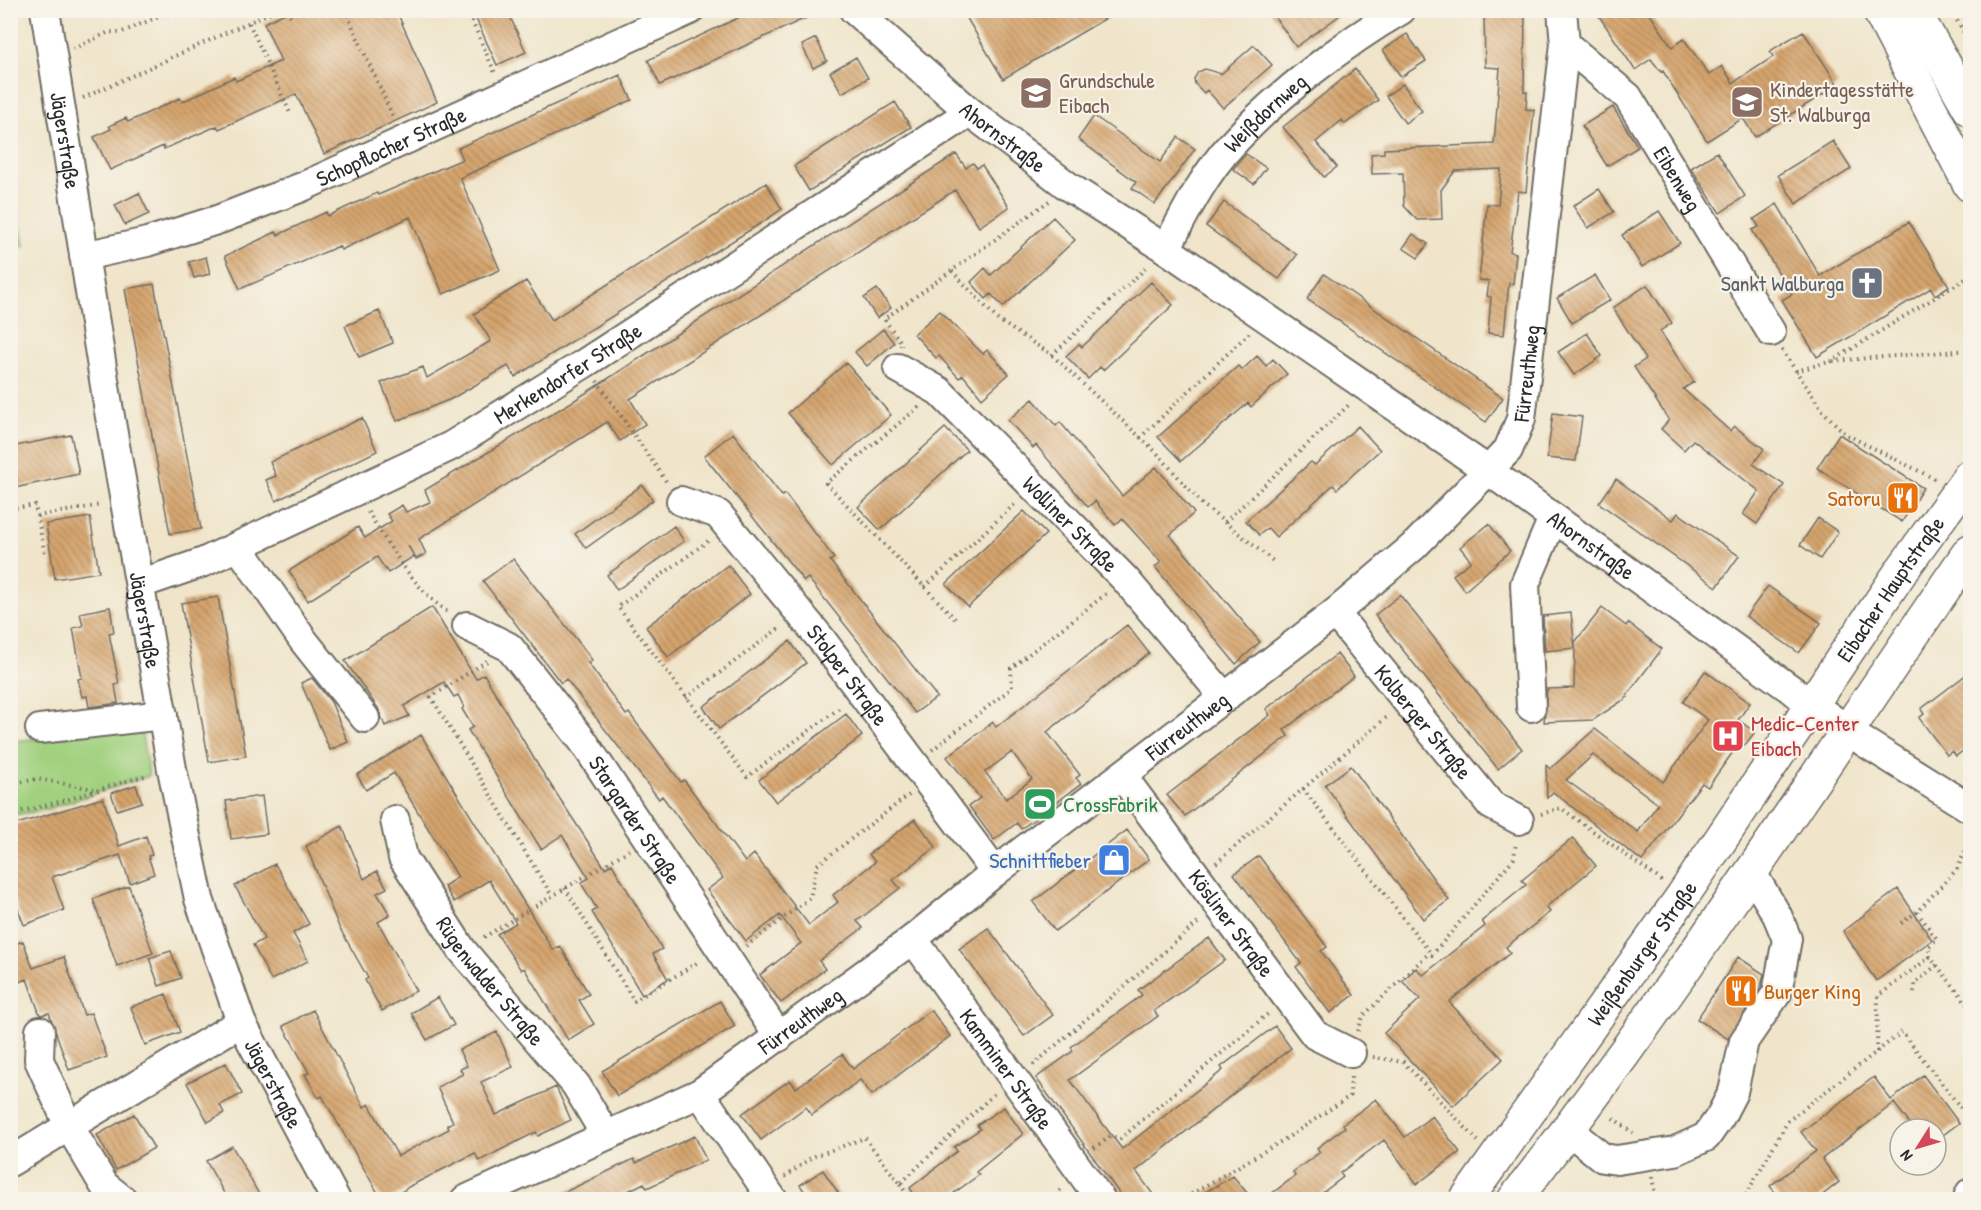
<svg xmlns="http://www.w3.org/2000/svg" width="1981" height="1210" font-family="'Patrick Hand',sans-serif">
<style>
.park{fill:#a1d17f;stroke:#667e55;stroke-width:1.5}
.building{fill:url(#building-back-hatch);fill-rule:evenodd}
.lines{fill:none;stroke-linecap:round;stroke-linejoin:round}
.minor-casing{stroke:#706c63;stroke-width:32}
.major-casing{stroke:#706c63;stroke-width:36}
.path{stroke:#706c63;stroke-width:4;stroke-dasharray:1.5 4.5;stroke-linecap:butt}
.minor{stroke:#fff;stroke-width:28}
.major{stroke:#fff;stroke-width:33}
.labels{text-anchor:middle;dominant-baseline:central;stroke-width:4.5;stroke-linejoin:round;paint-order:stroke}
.education-label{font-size:22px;fill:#785e54;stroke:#f7f3e8;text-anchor:start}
.street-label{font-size:22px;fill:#2b2b2b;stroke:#f7f3e8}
.worship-label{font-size:22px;fill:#5b616d;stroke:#f7f3e8;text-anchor:end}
.food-label{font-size:22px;fill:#c56008;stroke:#f7f3e8;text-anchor:end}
.health-label{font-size:22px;fill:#be3a42;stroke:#f7f3e8;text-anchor:start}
.leisure-label{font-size:22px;fill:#27864d;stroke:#f7f3e8;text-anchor:start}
.shop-label{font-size:22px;fill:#366cbe;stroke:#f7f3e8;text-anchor:end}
</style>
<defs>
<pattern id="building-back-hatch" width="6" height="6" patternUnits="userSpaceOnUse" patternTransform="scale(1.5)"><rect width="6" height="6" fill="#d5a46d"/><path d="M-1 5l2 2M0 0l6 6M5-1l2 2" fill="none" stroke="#ad865a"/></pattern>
</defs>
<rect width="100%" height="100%" fill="#f7f3e8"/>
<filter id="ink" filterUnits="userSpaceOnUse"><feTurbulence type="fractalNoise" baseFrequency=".0167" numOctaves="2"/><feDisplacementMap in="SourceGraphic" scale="12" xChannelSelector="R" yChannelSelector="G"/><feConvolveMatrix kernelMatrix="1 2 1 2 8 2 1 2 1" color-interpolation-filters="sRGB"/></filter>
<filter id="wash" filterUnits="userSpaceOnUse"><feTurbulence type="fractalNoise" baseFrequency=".008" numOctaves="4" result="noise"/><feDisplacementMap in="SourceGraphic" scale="24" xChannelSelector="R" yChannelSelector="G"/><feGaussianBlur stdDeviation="1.35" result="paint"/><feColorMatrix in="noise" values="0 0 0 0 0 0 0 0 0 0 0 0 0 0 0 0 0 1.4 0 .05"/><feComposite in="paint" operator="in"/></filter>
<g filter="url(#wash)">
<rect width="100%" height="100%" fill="#f0e5cb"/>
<path class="park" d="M10,170L24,246L11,248H10Z
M140,724L149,776L41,811L11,815L10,742Z"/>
<g id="blocks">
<path class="building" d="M291,10H396L437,102L324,154L296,94L219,129L217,126L164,149L163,146L110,170L94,137L111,129L109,126L126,118L128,122L180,98L182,102L234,77L236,81L281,61L264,23Z
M472,10H507L526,52L497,65Z
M755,10H823L660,85L648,60Z
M962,10H1120L1003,79Z
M1270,10H1347L1296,47Z
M1484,10H1525L1524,92H1527L1526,109L1534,110L1526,192L1518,191L1510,252L1516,253L1513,284L1509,283L1504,335L1488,333L1491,297L1487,296L1489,281L1479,280L1487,204L1498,205L1501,169L1455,171L1441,190L1442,219L1417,220L1404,206L1403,173L1372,174L1371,154L1384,153V149L1494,144L1500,68L1485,67Z
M1595,10H1647L1672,47L1684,39L1709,75L1722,66L1733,83L1773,57L1770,51L1803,31L1838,85L1755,137L1743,118L1707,141L1663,71L1661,72L1651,59L1635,70Z
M1407,34L1426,61L1401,77L1383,50Z
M816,38L827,61L813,68L802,45Z
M1254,45L1272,65L1223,108L1207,90L1204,93L1195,84L1194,79L1198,72L1205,69L1221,74Z
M856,57L868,78L842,93L830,72Z
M1355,69L1378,100L1345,124L1342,120L1316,142L1337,167L1324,177L1283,127Z
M620,75L632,100L460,178L500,270L443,294L410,217L341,250L339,246L240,289L225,256L276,232L278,235L326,212L328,216L377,193L378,195L463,159L458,148Z
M1403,84L1422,111L1405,123L1386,96Z
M895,102L911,127L809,191L794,166Z
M1613,107L1638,147L1607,166L1582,126Z
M1094,116L1160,162L1178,137L1195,149L1155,204L1132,188L1136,182L1078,139Z
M1833,141L1851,169L1796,204L1778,175Z
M1717,152L1745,196L1720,213L1691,168Z
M956,154L966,168L973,163L977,168L982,165L1009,207L979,227L955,190L630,399L645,424L620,441L607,422L419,539L426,554L416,559L408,546L414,556L388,573L377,557L308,601L289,571L358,527L365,538L392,521L387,514L402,505L406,512L430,502L425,490L575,400Z
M1246,154L1266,168L1254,184L1233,169Z
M766,183L782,209L758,225L515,377L508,366L451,399L397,421L381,383L423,367L427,378L491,341L474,314L509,291L526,281L552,320Z
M1599,189L1614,212L1588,228L1573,206Z
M139,193L149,214L125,225L115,205Z
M1224,202L1297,255L1279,279L1206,226Z
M1777,204L1820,276L1909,222L1949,286L1935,295L1931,288L1817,357L1782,300L1792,294L1752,230L1759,227L1754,219Z
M1659,211L1680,243L1642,267L1622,235Z
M1053,217L1075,240L1003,307L991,294L986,299L971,282L985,268L991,275Z
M1413,234L1428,244L1418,258L1403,248Z
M206,257L210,274L194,278L189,262Z
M1324,274L1503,398L1486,422L1307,299Z
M1595,275L1610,300L1572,323L1557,298Z
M1151,282L1173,305L1103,370L1100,367L1088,379L1066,356L1079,344L1082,347Z
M154,284L201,529L170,534L125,289Z
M1647,285L1672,323L1660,331L1694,382L1683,389L1730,431L1734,426L1764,449L1753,464L1784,485L1757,524L1743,514L1759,491L1693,440L1684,450L1661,429L1669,420L1634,367L1646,359L1613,308Z
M877,289L891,308L877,318L864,298Z
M379,311L393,343L359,357L345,326Z
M940,311L983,354L987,350L1009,374L982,398L963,375L959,378L939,356L936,358L914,334Z
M883,329L894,343L867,366L855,352Z
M1587,333L1602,356L1574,375L1558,352Z
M1257,356L1266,366L1273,359L1287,374L1251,407L1248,403L1181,461L1158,437L1238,366L1242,370Z
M846,363L891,415L833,465L788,413Z
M1033,399L1056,426L1060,422L1122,496L1156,467L1194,513L1170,535L1260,642L1236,664L1155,567L1161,562L1122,519L1115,525L1095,501L1088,507L1036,445L1033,448L1008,420Z
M1553,413L1582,417L1576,461L1547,458Z
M362,418L377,451L276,501L266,480L276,476L270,462Z
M1358,426L1380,450L1337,489L1333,485L1276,537L1268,528L1259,535L1246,521L1311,462L1315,465Z
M945,428L967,450L880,530L858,507Z
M733,433L782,496L785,494L834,558L830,561L937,697L915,713L808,578L804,581L704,456Z
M1839,434L1923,488L1902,522L1817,468Z
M71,435L79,474L10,489V447Z
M1616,479L1673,520L1678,513L1739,556L1717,587L1599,503Z
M642,485L653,500L586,548L575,534Z
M1024,511L1046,534L968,607L946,584Z
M90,517L99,572L55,579L46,524Z
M1818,518L1838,532L1820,559L1800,545Z
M1489,524L1510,551L1465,591L1453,575L1471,561L1460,547Z
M674,526L684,541L617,590L607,575Z
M513,559L581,645L592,660L588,663L626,715L629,713L681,782L684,780L745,862L754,854L809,925L838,902L833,895L875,862L869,854L915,819L936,847L893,880L900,888L857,921L863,928L819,961L825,969L781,1003L760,975L801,943L780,915L746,941L707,890L723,878L662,796L659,799L566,679L561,683L483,581Z
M728,565L750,594L668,657L646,627Z
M1768,586L1821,623L1799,653L1746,616Z
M1400,595L1522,749L1498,769L1375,615Z
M218,597L246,756L209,762L181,603Z
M110,607L114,632L109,633L119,684L115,685L118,703L89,707L87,696L82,697L78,679L82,678L73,628L83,626L80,613Z
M432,607L476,679L484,674L539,767L605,868L612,864L662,949L653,954L668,979L642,995L592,912L597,909L581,883L589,878L562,835L541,849L468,730L473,727L462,709L464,707L458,695L454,697L444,682L404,706L409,716L385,726L378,708L345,661Z
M1602,608L1626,626L1628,623L1662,649L1627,695L1628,697L1593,720L1544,722L1547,689L1574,688L1575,648L1545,651L1543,616L1571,613L1575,648V642Z
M1127,625L1149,653L1047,732L1080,775L1076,778L1081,784L1021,829L1017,823L994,840L969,806L980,798L947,757L993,722L996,727ZM1012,752L1032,779L1006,799L985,772Z
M790,641L806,663L719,729L703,707Z
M1337,654L1354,676L1284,730L1288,736L1185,816L1167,795L1270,715L1266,709Z
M1705,671L1750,703L1738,720L1755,732L1745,745L1740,742L1708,787L1702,783L1642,861L1553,792L1547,798L1546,765L1550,769L1595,729L1663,782L1708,720L1683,702ZM1593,755L1658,804L1638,832L1566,780Z
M1971,671V745L1956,756L1952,751L1947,755L1919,718L1924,714L1921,709Z
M312,678L331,702L348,742L330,750L301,683Z
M846,714L862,736L776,802L759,780Z
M421,735L553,950L560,946L589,994L579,1000L594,1024L568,1040L524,968L521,970L497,934L516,923L489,880L454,902L444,886L458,877L394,773L366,790L357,775Z
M1351,766L1449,900L1423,919L1325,785Z
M136,785L142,802L117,810L111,793Z
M262,796L267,834L231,839L226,801Z
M103,798L119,846L146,836L152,855L148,856L154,874L130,883L120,855L52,877L64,910L24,925L10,888V826Z
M342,826L364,879L377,871L387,888L377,893L390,915L378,922L416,991L382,1011L365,980L368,978L339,927L306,846Z
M1127,830L1149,859L1055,931L1033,902Z
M1573,838L1596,866L1546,907L1550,912L1506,947L1510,953L1449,1002L1503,1059L1453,1106L1384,1033L1420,999L1402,981L1416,968L1423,975L1485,926L1482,921L1526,885L1522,880Z
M1259,856L1327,947L1321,951L1354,995L1330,1013L1296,967L1301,963L1234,874Z
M275,864L309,924L293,933L308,961L271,980L253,945L264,939L235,886Z
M129,886L153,953L117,966L93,899Z
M1898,889L1932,940L1876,981L1843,931Z
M988,928L1053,1015L1024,1036L959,949Z
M1209,938L1225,960L1154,1011L1158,1016L1070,1080L1115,1140L1122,1149L1223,1070L1221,1067L1275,1026L1291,1048L1136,1171L1157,1200H1124L1036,1078L1073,1051L1071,1047L1142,995L1138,990Z
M23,941L33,968L64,957L84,1015L91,1013L107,1057L69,1070L49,1013L40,1015L27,979L16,983L10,968V946Z
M171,951L181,978L159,986L149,958Z
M1738,957L1764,974L1761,987L1728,1039L1697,1019Z
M166,994L180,1032L145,1045L131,1007Z
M438,997L454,1025L427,1040L411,1013Z
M720,1001L735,1026L617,1096L602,1071Z
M313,1010L364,1107L369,1104L398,1156L449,1129L447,1125L453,1122L437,1087L463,1074L460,1069L467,1066L459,1050L497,1032L513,1067L481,1082L496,1115L556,1087L571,1120L538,1136L536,1132L479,1161L475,1153L410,1186L390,1200H382L322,1096L318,1098L305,1074L309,1073L283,1026Z
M931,1010L950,1036L872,1095L860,1080L812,1115L806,1107L761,1140L742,1114L790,1080L796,1088L842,1054L853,1069Z
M226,1063L242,1094L220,1105L224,1113L208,1122L187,1083Z
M1923,1075L1959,1123L1936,1140V1129H1914L1894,1103L1822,1159L1839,1182L1816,1200H1781L1770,1186L1816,1151L1801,1132L1874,1077L1891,1100Z
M1376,1099L1405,1137L1432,1116L1460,1152L1417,1184L1384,1140L1340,1173L1343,1177L1313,1200H1263L1295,1176L1293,1172L1320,1152L1317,1148L1345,1127L1343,1124Z
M1004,1107L1023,1134L976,1172L979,1175L954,1193L958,1200H918L910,1188L957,1151L954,1147L980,1129L977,1125Z
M134,1114L154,1148L116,1170L97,1135Z
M695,1136L706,1160L647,1188L644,1183L610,1200H548L634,1159L636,1163Z
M232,1146L262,1200H228L206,1161Z
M823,1170L843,1200H810L800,1185Z
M1233,1176L1253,1200H1192Z"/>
</g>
</g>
<g filter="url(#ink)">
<use href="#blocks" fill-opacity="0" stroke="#706c63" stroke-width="1.5"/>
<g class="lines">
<g class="minor-casing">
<g id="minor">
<path id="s1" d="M45,10L109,411L172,769L199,899L241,1022L336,1200"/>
<path id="s2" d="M854,10L970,112L1069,187L1166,249L1489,471L1864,742L1970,808"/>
<path id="s3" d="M1565,44L1628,97L1771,332"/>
<path id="s4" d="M1166,249C1185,213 1204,174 1232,144C1275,97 1345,42 1401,10"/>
<path id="s5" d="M84,256L147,242L220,219L302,187L690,10"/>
<path id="s6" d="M898,368L939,391L1125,579L1225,698"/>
<path id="s7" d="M681,501L718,514L822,640L995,872"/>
<path d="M238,546L303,640L365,718"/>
<path id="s8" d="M140,584L204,562L451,446L585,363L970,112"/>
<path id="s9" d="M1335,613L1491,805L1519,820"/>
<path id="s10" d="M467,626L509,647L583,741L779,1037"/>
<path d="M1531,707L1525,584L1553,518"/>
<path d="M40,729L163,715"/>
<path id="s11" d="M1123,777L1315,1035L1351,1053"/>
<path id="s12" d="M395,820L403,858L462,950L576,1085L605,1134"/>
<path id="s13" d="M913,939L1101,1200"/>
<path d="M40,1031L39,1060L69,1126L104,1185L123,1200"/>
<path d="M700,1093L773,1200"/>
<path d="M1568,1130L1603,1158L1617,1160L1675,1151L1706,1137L1720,1117L1733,1092L1744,1041L1777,993L1787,939L1777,915L1752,873"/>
<path d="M10,1162L241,1022"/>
<path id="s14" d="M465,1200L700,1093L913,939L995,872L1335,613L1414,546L1508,450L1521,419L1565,44L1562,10"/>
<path d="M1967,1200L1970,1193"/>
</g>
</g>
<g class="major-casing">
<g id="major">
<path d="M1879,10L1970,185"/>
<path d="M1913,10L1970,109"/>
<path id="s15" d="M1466,1200L1682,897L1902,570L1970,476"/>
<path d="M1514,1200C1677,991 1820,768 1970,551"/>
</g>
</g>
<path class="path" d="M286,10L294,19
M345,10L394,119
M467,10L495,73
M1951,10L1970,43
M249,23L290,113
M73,49L109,32L120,33L162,15H172L184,10
M83,98L276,10
M952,271L998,320L1052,355L1156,452L1203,505L1273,561
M901,346V342L884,319L1049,201
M1782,350L1822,410L1845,434L1935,479
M1052,355L1148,266
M1833,361L1970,350
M1796,371L1832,361L1970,276
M597,381L668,484
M919,407L826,483L956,620
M1140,438L1249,333
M10,509L35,505L45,554
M368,512C391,548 413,588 449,613
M37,516L101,505
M1225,522L1351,403
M708,541L618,607L747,777L841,707
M925,587L1017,502
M487,661L431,697L552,896
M686,698L782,626
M932,750L1012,688L1011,668L1106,594
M10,784L37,779L94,789
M1303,789L1389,715
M10,813C57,806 102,787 148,775
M1541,814L1561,808L1662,881
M1216,863L1303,789L1432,955L1514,858L1516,843
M565,888L634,1001L700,961
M1901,923L1917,912
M484,937L629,850
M746,946L810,898L817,865L909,795
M1930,957L1928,947L1937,939L1917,912L1957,869L1970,840
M1914,992L1915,983L1937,965
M1358,1031L1363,1016L1428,954
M1877,1052L1878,996L1930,957L1970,1007
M1373,1057L1403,1062L1478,1141
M1033,1065L1200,921
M1613,1118L1633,1133
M1094,1148L1111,1136L1120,1139L1270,1012
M785,1177L812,1157L865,1138L900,1184L996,1092
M1652,1177L1656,1200
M900,1184L911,1200
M1051,1200L1063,1187
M1181,1200L1287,1138L1350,1096L1351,1076
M1743,1200L1788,1121L1902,1032L1964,1112L1970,1116"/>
<use href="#minor" class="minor"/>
<use href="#major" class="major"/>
</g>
</g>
<defs>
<g id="school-square" transform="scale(1.725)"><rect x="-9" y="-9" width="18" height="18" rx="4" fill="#8d6e63" stroke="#f7f3e8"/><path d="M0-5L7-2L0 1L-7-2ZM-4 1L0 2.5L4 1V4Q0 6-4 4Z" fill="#fff"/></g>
<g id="church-square" transform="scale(1.725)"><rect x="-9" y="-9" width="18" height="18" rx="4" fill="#6b7280" stroke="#f7f3e8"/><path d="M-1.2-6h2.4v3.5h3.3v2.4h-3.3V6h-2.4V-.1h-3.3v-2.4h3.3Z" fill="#fff"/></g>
<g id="restaurant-square" transform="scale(1.725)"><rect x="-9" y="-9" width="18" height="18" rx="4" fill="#e8710a" stroke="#f7f3e8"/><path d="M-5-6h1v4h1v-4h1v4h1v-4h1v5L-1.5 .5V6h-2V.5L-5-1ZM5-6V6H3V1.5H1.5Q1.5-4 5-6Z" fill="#fff"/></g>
<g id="hospital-square" transform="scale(1.725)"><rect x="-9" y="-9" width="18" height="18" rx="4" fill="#e0444e" stroke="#f7f3e8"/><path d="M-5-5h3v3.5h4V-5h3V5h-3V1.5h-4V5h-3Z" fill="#fff"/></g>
<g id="stadium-square" transform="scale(1.725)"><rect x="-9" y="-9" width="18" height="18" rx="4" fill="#2e9e5b" stroke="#f7f3e8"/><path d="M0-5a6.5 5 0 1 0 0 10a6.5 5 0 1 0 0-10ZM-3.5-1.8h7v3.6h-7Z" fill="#fff"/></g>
<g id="shop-square" transform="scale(1.725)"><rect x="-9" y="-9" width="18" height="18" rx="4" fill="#3f7fe0" stroke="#f7f3e8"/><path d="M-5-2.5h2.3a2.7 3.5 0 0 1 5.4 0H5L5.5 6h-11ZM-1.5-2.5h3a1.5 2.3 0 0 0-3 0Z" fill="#fff"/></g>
</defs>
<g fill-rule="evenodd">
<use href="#school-square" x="1036" y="93"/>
<use href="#school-square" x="1747" y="102"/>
<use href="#church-square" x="1867" y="283"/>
<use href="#restaurant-square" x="1903" y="498"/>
<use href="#hospital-square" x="1728" y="736"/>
<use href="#stadium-square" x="1040" y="804"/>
<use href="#shop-square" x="1114" y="860"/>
<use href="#restaurant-square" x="1741" y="991"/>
</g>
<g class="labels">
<g class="education-label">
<text x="1059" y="80">Grundschule<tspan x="1059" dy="25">Eibach</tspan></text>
<text x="1770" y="89">Kindertagesstätte<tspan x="1770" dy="25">St. Walburga</tspan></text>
</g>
<g class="street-label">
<text stroke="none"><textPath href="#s4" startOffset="170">Weißdornweg</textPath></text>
<text stroke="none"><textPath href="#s2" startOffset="196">Ahornstraße</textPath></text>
<text stroke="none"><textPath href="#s1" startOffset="132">Jägerstraße</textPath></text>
<text stroke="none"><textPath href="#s5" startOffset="327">Schopflocher Straße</textPath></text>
<text stroke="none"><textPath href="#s3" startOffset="178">Eibenweg</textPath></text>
<text stroke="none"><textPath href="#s8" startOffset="478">Merkendorfer Straße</textPath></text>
<text stroke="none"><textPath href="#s14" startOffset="1372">Fürreuthweg</textPath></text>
<text stroke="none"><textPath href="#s6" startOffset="234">Wolliner Straße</textPath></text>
<text stroke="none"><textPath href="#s2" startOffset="912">Ahornstraße</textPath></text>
<text stroke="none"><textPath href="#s15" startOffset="744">Eibacher Hauptstraße</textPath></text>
<text stroke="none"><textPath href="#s1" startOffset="618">Jägerstraße</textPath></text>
<text stroke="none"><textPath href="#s7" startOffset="246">Stolper Straße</textPath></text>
<text stroke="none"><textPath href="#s9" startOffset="140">Kolberger Straße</textPath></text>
<text stroke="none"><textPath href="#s14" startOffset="868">Fürreuthweg</textPath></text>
<text stroke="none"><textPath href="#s10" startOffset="261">Stargarder Straße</textPath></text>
<text stroke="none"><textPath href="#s11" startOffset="182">Kösliner Straße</textPath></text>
<text stroke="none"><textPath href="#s15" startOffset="303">Weißenburger Straße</textPath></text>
<text stroke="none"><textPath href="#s12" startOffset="190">Rügenwalder Straße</textPath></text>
<text stroke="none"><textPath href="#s14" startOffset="382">Fürreuthweg</textPath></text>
<text stroke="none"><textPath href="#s13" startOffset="160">Kamminer Straße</textPath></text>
<text stroke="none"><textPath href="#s1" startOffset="1102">Jägerstraße</textPath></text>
</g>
<g class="worship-label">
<text x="1844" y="283">Sankt Walburga</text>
</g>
<g class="food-label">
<text x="1880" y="498">Satoru</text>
<text x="1764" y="991" text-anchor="start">Burger King</text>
</g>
<g class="health-label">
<text x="1751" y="723">Medic-Center<tspan x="1751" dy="25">Eibach</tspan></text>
</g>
<g class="leisure-label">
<text x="1063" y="804">CrossFabrik</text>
</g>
<g class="shop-label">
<text x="1091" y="860">Schnittfieber</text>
</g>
</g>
<rect width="1981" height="1210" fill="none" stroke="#f7f3e8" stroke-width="36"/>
<g transform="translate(1918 1147) rotate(233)"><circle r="28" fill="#f7f3e8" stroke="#a5a39c" stroke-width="1.5"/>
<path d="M0-4.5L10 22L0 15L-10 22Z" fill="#d1495b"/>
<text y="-9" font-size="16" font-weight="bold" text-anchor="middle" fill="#2b2b2b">N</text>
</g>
</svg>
